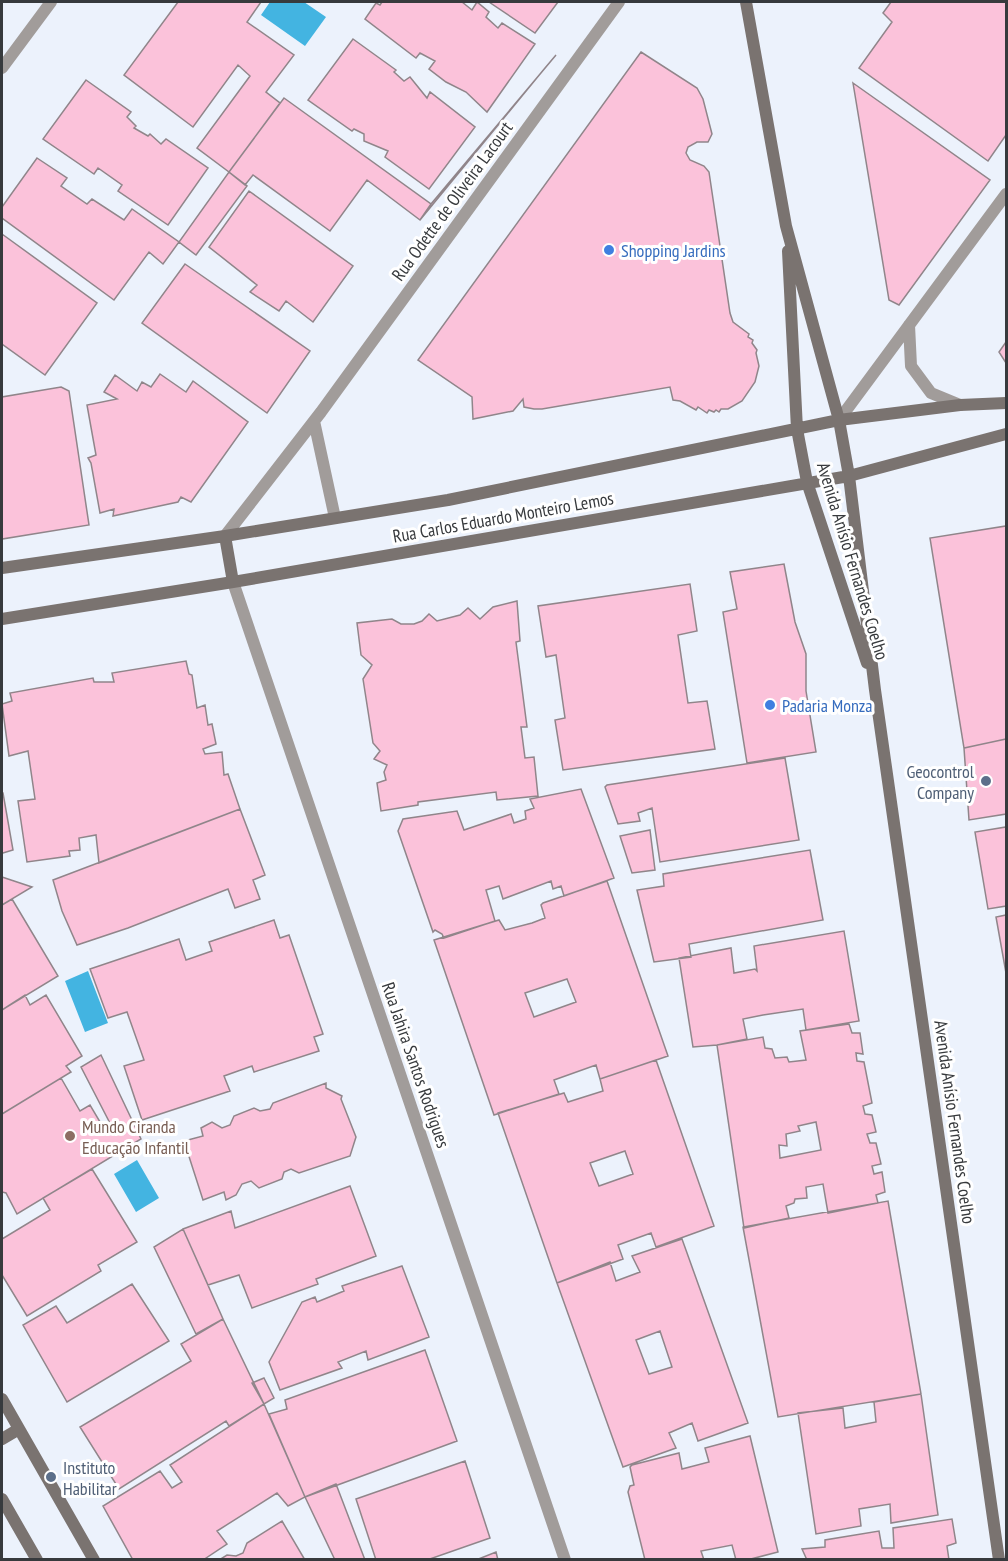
<svg xmlns="http://www.w3.org/2000/svg" width="1008" height="1561" font-family="'PT Sans Narrow',sans-serif">
<style>
.water{fill:#43b4e1}
.building{fill:#fbc2da;stroke:#90858a;stroke-width:1.5;fill-rule:evenodd}
.lines{fill:none;stroke-linecap:round;stroke-linejoin:round}
.street{stroke:#a19c9a;stroke-width:12}
.secondary{stroke:#7a7370;stroke-width:12}
.shop-dot{fill:#3f7fe0;stroke:#fff;stroke-width:2}
.service-dot{fill:#5c6f8a;stroke:#fff;stroke-width:2}
.education-dot{fill:#8d6e63;stroke:#fff;stroke-width:2}
.labels{text-anchor:middle;dominant-baseline:central;stroke-width:6;stroke-linejoin:round;paint-order:stroke}
.street-label{font-size:18px;fill:#373a3d;stroke:#fff}
.shop-label{font-size:18px;fill:#366cbe;stroke:#fff;text-anchor:start}
.service-label{font-size:18px;fill:#4e5e75;stroke:#fff;text-anchor:end}
.education-label{font-size:18px;fill:#785e54;stroke:#fff;text-anchor:start}
</style>
<rect width="100%" height="100%" fill="#ecf2fc"/>
<path class="water" d="M270,2H304L326,17L305,46L261,15Z
M88,971L108,1023L85,1032L65,981Z
M137,1160L159,1198L136,1212L114,1174Z"/>
<path class="building" d="M178,2H261L247,22L294,55L266,92L280,103L229,172L197,148L250,76L238,65L193,127L124,75Z
M382,2H462L472,10L477,2L489,12L486,17L498,28L502,23L535,44L487,112L466,92L446,82L429,69L435,61L420,53L416,58L365,19L376,3L380,5Z
M489,2H558L535,33Z
M891,2H1006V135L988,161L859,68L892,22L883,13Z
M353,39L396,70L394,72L404,81L410,77L427,98L430,92L475,127L429,189L385,157L388,151L364,141V134L354,129L352,131L308,100Z
M641,52L697,88L703,99L712,134L708,142H697L688,147L686,153L690,160L704,166L709,172L730,313L733,322L749,334L748,337L753,340L752,343L757,350L756,353L759,366L755,382L742,401L728,409H721L719,412L716,410L714,412L709,410L707,413L698,407L696,410L680,401L673,400L670,387L542,409H534L524,407L523,399L513,411L473,419L472,397L418,360Z
M556,55L545,68L420,220L431,204Z
M86,80L131,112L127,117L136,126L134,128L148,136L150,134L161,144L166,139L208,168L168,225L118,191L122,185L98,168L94,174L43,139Z
M853,83L990,180L899,305L889,300Z
M284,98L431,204L420,220L367,180L330,231L253,175L245,185L229,172Z
M37,158L67,178L61,186L87,204L92,199L124,220L132,209L179,242L163,264L149,252L114,300L2,218V207Z
M229,172L247,186L196,255L179,242Z
M249,191L353,266L313,322L286,301L279,311L250,292L257,285L209,247Z
M2,234L97,303L45,375L2,344Z
M185,264L310,351L267,413L142,323Z
M1006,342V363L999,352Z
M160,374L186,392L193,381L248,422L191,502L181,497L178,502L113,516L114,509L100,513L91,463L88,458L96,455L87,405L117,399L104,392L115,375L137,391L142,382L151,387Z
M61,387L69,391L89,525L2,539V397Z
M1006,526V739L964,748L930,538Z
M784,564L795,622L806,654V691L816,752L747,763L723,612L737,609L730,572Z
M690,584L697,631L678,635L688,703L707,701L715,749L563,770L555,720L565,718L556,655L546,657L538,606Z
M517,601L520,641L516,642L527,727H521L525,758L534,757L538,796L497,800L496,792L418,802V805L381,811L377,783L386,780L384,772L387,765L374,759L380,751L373,743L363,679L372,665L361,655L357,623L392,619L401,624H414L422,621L429,614L437,621L460,615L468,608L480,619L493,607Z
M186,661L189,674L192,675L197,708L205,705L208,725L212,724L216,744L203,749L205,754L222,752L224,775L228,774L240,809L99,863L96,835L79,838L80,850L69,851L70,856L27,862L18,801L35,799L28,751L9,756L2,704L12,701L10,693L93,678L94,682H114L112,673Z
M1006,739V814L969,820L964,748Z
M785,758L799,840L660,862L652,808L638,813L640,821L618,824L605,787L607,785Z
M581,789L614,878L564,896L561,886L553,889L551,881L503,899L499,886L486,890L495,921L444,938L442,934L435,930L433,932L398,831L403,819L457,811L464,830L511,814L514,823L526,819L525,811L534,808L530,799Z
M2,793H3L13,850L3,853H2Z
M240,809L265,875L253,880L260,899L235,908L228,889L128,928L77,945L62,911L53,880Z
M1006,827V906L988,909L975,832Z
M650,830L655,870L632,873L620,836Z
M810,850L823,920L689,944L691,957L654,962L637,890L664,886L663,874Z
M2,877L32,887L2,905Z
M607,881L668,1056L600,1079L596,1065L554,1080L559,1094L494,1115L434,940L499,920L505,930L532,923L545,918L541,905L543,903ZM567,979L576,1002L534,1017L525,993Z
M12,899L58,976L2,1010V905Z
M1006,915V973L996,917Z
M274,920L280,938L289,935L323,1034L314,1037L319,1051L254,1072L252,1066L224,1076L230,1091L142,1120L124,1066L144,1060L127,1012L108,1018L90,969L179,939L186,960L212,951L209,942Z
M844,931L859,1021L806,1030L803,1009L763,1015L743,1019L747,1039L717,1045L693,1047L679,958L731,948L734,973L755,969L757,971L754,946Z
M25,995L30,1005L46,995L82,1056L66,1066L71,1072L2,1114V1010Z
M849,1024L852,1033H860L863,1054L856,1053L857,1061L864,1062L872,1103L863,1106L865,1114L872,1115L876,1132L867,1134L870,1143H876L881,1164L872,1166L874,1174L882,1172L885,1192L876,1195L878,1203L828,1213L823,1184L806,1187L807,1198L795,1199L794,1203L786,1206L789,1218L744,1228L717,1045L763,1037L765,1048L772,1049L775,1058L787,1057L789,1062L806,1060L800,1031ZM816,1122L821,1150L780,1158L779,1145L787,1146L786,1134L800,1131L798,1126Z
M101,1055L141,1139L17,1214L6,1193L2,1192V1114L61,1078L80,1111L90,1105L103,1127L106,1124L111,1133L114,1131L81,1067Z
M656,1060L714,1226L656,1247L651,1233L618,1245L623,1259L557,1283L498,1113L564,1093L568,1102L603,1091L600,1079ZM625,1151L633,1174L599,1186L590,1163Z
M326,1083V1088L342,1096L341,1099L356,1137L350,1156L299,1173L291,1169L284,1172L282,1179L259,1188L251,1181L242,1184L236,1195L226,1200L224,1192L203,1200L184,1141L203,1136L201,1128L212,1122L222,1128L230,1125L234,1116L254,1108L260,1111L270,1109L273,1103Z
M92,1169L137,1242L98,1265L101,1271L27,1316L2,1275V1239L50,1210L43,1198Z
M350,1186L376,1256L316,1279L318,1284L252,1308L239,1275L208,1285L183,1229L231,1211L235,1228Z
M888,1201L921,1394L778,1417L743,1227Z
M183,1229L223,1319L196,1334L154,1247Z
M682,1239L748,1423L698,1441L692,1423L669,1433L676,1448L623,1467L557,1283L610,1262L616,1281L640,1272L632,1256ZM660,1331L672,1367L649,1374L636,1340Z
M402,1266L429,1337L368,1360L366,1351L338,1362L342,1368L280,1390L269,1362L302,1302L315,1297L317,1302L344,1291L342,1286Z
M132,1284L169,1341L67,1402L23,1325L56,1306L67,1323Z
M223,1319L264,1404L229,1426L226,1421L119,1489L80,1427L191,1361L181,1344Z
M425,1350L457,1441L305,1497L269,1414L287,1409L285,1400Z
M264,1378L274,1398L264,1404L252,1383Z
M921,1394L938,1515L891,1523L890,1504L859,1509L861,1526L816,1534L798,1413L843,1408L845,1428L876,1422L874,1402Z
M264,1404L305,1497L288,1506L277,1493L217,1531L227,1544L203,1560H133L103,1506L160,1471L172,1488L182,1482L170,1465Z
M750,1436L778,1552L747,1560H736L732,1545L701,1551L704,1560H645L628,1492L630,1486L634,1485L630,1467L632,1465L679,1453L682,1469L709,1462L705,1448Z
M465,1461L490,1538L427,1560H376L356,1499Z
M336,1484L365,1560H335L305,1497Z
M952,1519L956,1543L947,1546L949,1560H807L802,1549L825,1547V1540L879,1531L882,1548H894L893,1528Z
M282,1521L305,1560H219L227,1555L236,1556L243,1553L247,1543Z
M496,1552L498,1560H476Z"/>
<g class="lines">
<path class="street" d="M2,68L51,2
M909,325L911,366L931,393L960,405
M839,420L1006,194
M314,421L335,518
M225,536L321,412L619,2
M233,582L565,1560"/>
<path class="secondary" d="M746,2L786,226L839,420L849,476L875,690L999,1560
M788,251L797,429L807,482L867,663
M225,536L233,582
M2,568L225,536L448,500L839,420L960,405L1006,403
M2,619L233,582L849,476L1006,434
M2,1399L94,1560
M2,1439L19,1429
M2,1499L37,1560"/>
</g>
<g class="shop-dot">
<circle cx="609" cy="250" r="6"/>
<circle cx="770" cy="705" r="6"/>
</g>
<g class="service-dot">
<circle cx="986" cy="781" r="6"/>
<circle cx="51" cy="1477" r="6"/>
</g>
<circle class="education-dot" cx="70" cy="1136" r="6"/>
<g class="labels">
<g class="street-label">
<text transform="translate(452 201) rotate(-54)">Rua Odette de Oliveira Lacourt</text>
<text transform="translate(503 517) rotate(-10)">Rua Carlos Eduardo Monteiro Lemos</text>
<text transform="translate(853 561) rotate(73)">Avenida Anísio Fernandes Coelho</text>
<text transform="translate(416 1065) rotate(71)">Rua Jahira Santos Rodrigues</text>
<text transform="translate(955 1122) rotate(82)">Avenida Anísio Fernandes Coelho</text>
</g>
<g class="shop-label">
<text x="621" y="250">Shopping Jardins</text>
<text x="782" y="705">Padaria Monza</text>
</g>
<g class="service-label">
<text x="974" y="771">Geocontrol<tspan x="974" dy="21">Company</tspan></text>
<text x="63" y="1467" text-anchor="start">Instituto<tspan x="63" dy="21">Habilitar</tspan></text>
</g>
<g class="education-label">
<text x="82" y="1126">Mundo Ciranda<tspan x="82" dy="21">Educação Infantil</tspan></text>
</g>
</g>
<rect width="1008" height="1561" fill="none" stroke="#373a3d" stroke-width="6"/>
</svg>
